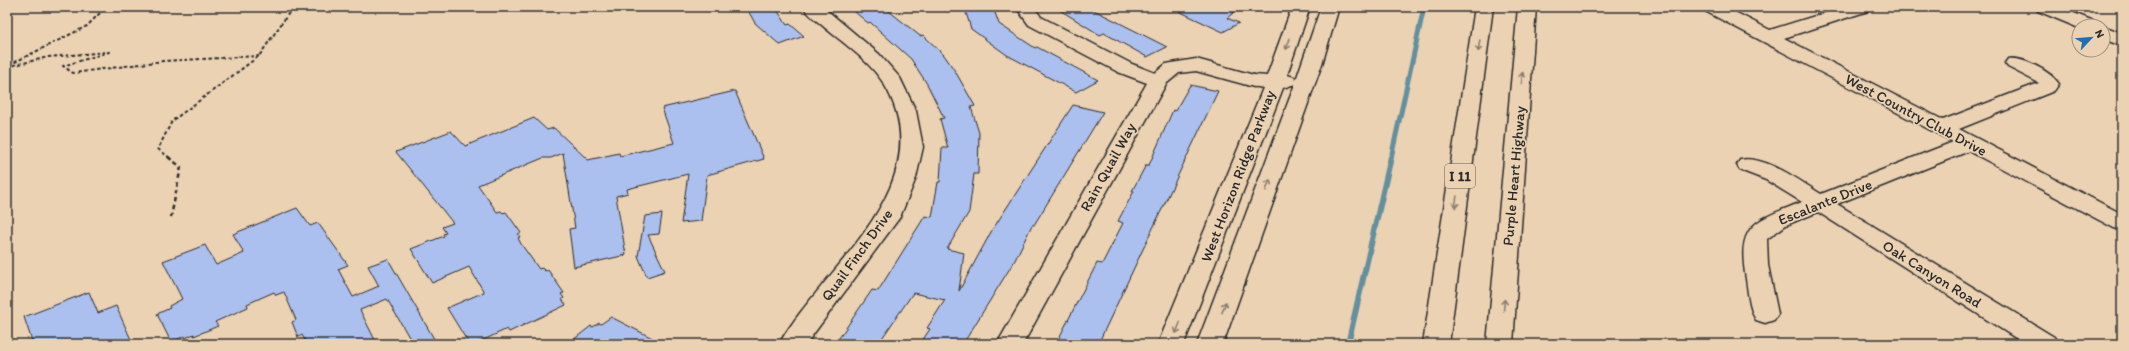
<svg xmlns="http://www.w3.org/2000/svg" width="2129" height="351" font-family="Itim,sans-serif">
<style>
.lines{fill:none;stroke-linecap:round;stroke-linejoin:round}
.stream-far1{stroke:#64909e;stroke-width:5}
.stream{stroke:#64909e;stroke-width:6}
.building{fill:#acc0ef;stroke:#2b2b2b}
.minor-casing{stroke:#2b2b2b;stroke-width:3}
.major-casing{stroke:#2b2b2b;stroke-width:3}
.highway-casing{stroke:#2b2b2b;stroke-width:3}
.path-far1{stroke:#2b2b2b;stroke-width:2;stroke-dasharray:3.5 2.5;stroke-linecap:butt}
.path{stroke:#2b2b2b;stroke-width:2.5;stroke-dasharray:4.5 3.5;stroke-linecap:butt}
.minor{fill:#ebd2b3;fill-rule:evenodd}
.major{fill:#ebd2b3;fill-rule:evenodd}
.highway{fill:#ebd2b3;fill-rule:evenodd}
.oneway{stroke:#8b7e6f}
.labels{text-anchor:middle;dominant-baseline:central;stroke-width:3.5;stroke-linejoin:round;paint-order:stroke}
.shield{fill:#ebd2b3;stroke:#655d54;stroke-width:1}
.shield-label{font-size:14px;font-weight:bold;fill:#2b2b2b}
.street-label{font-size:15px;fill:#2b2b2b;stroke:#ebd2b3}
</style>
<rect width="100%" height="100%" fill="#ebd2b3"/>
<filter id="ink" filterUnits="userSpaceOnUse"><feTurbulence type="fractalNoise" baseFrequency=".025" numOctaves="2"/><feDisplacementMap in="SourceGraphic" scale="8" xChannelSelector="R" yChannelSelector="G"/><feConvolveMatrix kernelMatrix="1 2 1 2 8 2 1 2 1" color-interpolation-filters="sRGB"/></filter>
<g filter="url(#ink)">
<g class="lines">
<path class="stream-far1" d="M1391,158L1424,7"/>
<path class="stream" d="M1348,344L1391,157"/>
</g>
<path class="building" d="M746,7H775L787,25L790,24L804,36L780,45L755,23Z
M849,7H884L920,36L923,35L944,55L955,71L975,106L971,107L979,133L978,174H974L969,212L947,249L964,253L959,291L991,232L1073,105L1103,112L1034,225H1032L1015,260L963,344H920L930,329L927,328L945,300L913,293L878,344H835L872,290L878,291L925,216L932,217L938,182H940L942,148H948L940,119L944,118L927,84L911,59L870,22L868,23Z
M980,7H993L999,24L1035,48L1037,47L1098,80L1076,92L1007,55L971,29L965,9Z
M1055,7H1088L1167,47L1147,57L1104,33L1100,35Z
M1170,7H1240L1227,18L1239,23L1223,32Z
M1190,85L1218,91L1098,344H1056L1097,263L1102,264L1123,223L1118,221L1134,191H1132L1146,165H1149L1173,110L1175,111Z
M735,91L764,159L707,175L701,221L681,223L688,174L627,189L628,193L616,196L626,255L574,267L569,229L575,228L563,153L551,158H543L478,185L497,212L501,211L503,213L506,212L521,233L518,234L520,237L518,238L521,244L539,269L542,268L545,271L548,270L564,293L561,294L564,298L562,299L566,305L509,332L507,329L475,344H469L447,308L484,292L469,267L432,283L411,249L444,236L443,234L446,233L442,227L453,223L396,152L451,131L465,146L534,118L547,130L554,128L588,160L619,153L620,156L674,143L662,108Z
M297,208L310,226L318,223L348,265L338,269L353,297L379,286L368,266L388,259L437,344H413L387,299L360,310L377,344H307L302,335L298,337L292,322L296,320L284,292L276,295L274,292L247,304L248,307L215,322L218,326L194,336V334L185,338V336L171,342L157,314L170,308L169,306L182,299L163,261L205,245L216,265L244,253L233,234Z
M662,214L659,234L648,235L665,271L647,277L638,256L645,216Z
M89,292L98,313L116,306L133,344H33L24,317Z
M611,317L664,344H568L591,326L593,327L599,323L601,324Z"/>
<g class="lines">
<g class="minor-casing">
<path id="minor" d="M803,7H823L879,54L900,78L916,111L923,147L916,178L900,217L806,344H779C824,266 944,185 884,84C870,61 843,43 823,26C816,20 808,14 803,7Z
M1016,7H1034L1041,17L1132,64L1155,73L1166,64L1196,59L1261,77L1264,81L1261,85L1254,87L1196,71L1179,73L1166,84L1023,344H997L1147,83L1118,72L1029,25Z
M1702,7H1725L1770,30L1844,7H1871L1868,11L1784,38L1943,120L2039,83L2008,67L2005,63L2008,59C2022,56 2052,72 2059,84L2054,91L1959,129L2122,214V230L2114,228L1969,151L1837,204L2054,337L2058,344H2025L1818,212L1786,225L1767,239L1768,265L1778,314L1774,320L1765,323L1756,320C1749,308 1748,292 1746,279C1736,223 1755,221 1802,202L1766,180L1740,170L1737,165L1740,160C1764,154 1801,182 1821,194L1953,142L1705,11Z
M2035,7H2059L2096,22L2099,26H2079V28L2038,11Z
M2103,26L2122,33V46L2103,39Z"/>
</g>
<g class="major-casing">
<path id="major" d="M1292,7H1310L1287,75L1294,77L1296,80L1321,7H1339L1323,61L1223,344H1197L1295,84L1283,88L1184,344H1158L1263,88L1247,85L1244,81L1247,77L1254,75L1267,76Z"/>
</g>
<g class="highway-casing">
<path id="highway" d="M1475,7H1493L1449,344H1423Z
M1518,7H1536L1513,344H1487Z"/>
</g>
<path class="path-far1" d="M9,65L87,26L106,7
M7,67L48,57L109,52L63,66L73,73L163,61L259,56
M170,158L158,149L172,121L259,56L293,7"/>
<path class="path" d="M168,157L181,167L171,217"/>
<use href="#minor" class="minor"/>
<use href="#major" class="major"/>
<use href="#highway" class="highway"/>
</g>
<defs><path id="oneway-shaft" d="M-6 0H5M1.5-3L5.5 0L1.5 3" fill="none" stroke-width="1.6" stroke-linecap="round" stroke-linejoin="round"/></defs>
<g class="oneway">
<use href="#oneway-shaft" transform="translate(1288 44) rotate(110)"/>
<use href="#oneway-shaft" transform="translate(1479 46) rotate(98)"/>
<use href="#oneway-shaft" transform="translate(1522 78) rotate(-85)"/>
<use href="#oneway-shaft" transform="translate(1268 185) rotate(-70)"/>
<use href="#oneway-shaft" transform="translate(1456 202) rotate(98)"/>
<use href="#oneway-shaft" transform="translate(1504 305) rotate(-85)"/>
<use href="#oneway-shaft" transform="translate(1224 307) rotate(-70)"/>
<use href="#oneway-shaft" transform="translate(1178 328) rotate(112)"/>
</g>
</g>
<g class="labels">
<rect class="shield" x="1445" y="164" width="30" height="24" rx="3"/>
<g class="shield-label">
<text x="1460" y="176">I 11</text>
</g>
<g class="street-label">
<text transform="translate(1916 115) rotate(28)">West Country Club Drive</text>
<text transform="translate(1108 167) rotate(-61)">Rain Quail Way</text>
<text transform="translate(1238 176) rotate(-69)">West Horizon Ridge Parkway</text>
<text transform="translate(1514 176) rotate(-85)">Purple Heart Highway</text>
<text transform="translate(1825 202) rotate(-22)">Escalante Drive</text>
<text transform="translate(857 255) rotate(-54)">Quail Finch Drive</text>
<text transform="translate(1932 274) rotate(32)">Oak Canyon Road</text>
</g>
</g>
<rect width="2129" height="351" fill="none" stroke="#ebd2b3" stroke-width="24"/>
<rect x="12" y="12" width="2105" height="327" fill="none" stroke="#2b2b2b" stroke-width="1.5" filter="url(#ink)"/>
<g transform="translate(2091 38) rotate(64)"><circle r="19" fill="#ebd2b3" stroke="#9e8f7d"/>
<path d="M0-3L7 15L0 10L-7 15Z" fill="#1f6fb2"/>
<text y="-6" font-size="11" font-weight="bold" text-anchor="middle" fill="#2b2b2b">N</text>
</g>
</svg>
